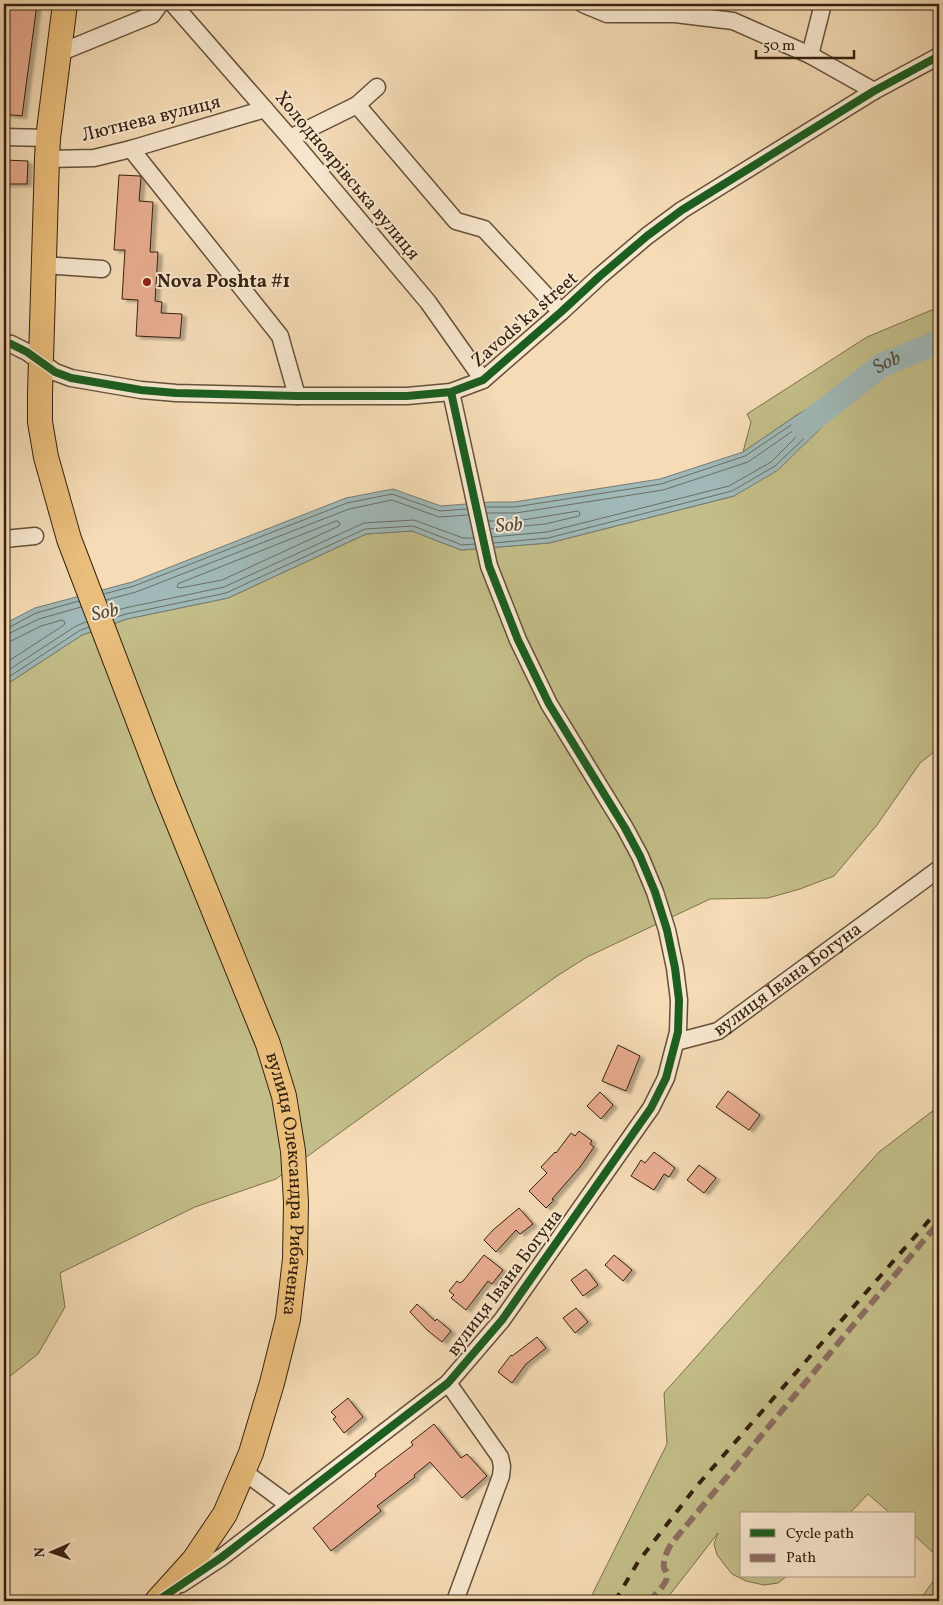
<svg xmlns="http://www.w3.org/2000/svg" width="943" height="1605" font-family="Vollkorn,serif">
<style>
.green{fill:#c3be89;stroke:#7c704c}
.water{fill:#a0b9b8;stroke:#767c75}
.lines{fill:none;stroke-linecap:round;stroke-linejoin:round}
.shore{stroke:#6b6d64;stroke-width:1}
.river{stroke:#a0b9b8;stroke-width:24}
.building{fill:#e7ac90;stroke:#362110;filter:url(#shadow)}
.minor-casing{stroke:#66503a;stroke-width:19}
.highway-casing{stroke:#362110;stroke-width:26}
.minor{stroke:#f8e8d0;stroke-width:16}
.highway{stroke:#eabe7b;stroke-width:24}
.rail{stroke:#362110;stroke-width:4;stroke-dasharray:9 9;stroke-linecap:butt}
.quiet{stroke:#8d6e63;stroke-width:6;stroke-dasharray:12 6;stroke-linecap:butt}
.cycleway-casing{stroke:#f8e8d0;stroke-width:11}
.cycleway{stroke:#1b5e20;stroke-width:8}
.poi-dot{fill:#8f2418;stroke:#f8e8d0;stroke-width:2}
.labels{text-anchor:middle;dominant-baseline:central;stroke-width:4;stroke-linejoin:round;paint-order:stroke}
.street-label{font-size:19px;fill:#362110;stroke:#f8e8d0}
.poi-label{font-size:19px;font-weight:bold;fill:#362110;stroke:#f8e8d0;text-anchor:start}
.water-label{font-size:20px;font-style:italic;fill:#564f42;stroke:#f8e8d0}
</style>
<defs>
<filter id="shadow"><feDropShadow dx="4.5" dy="2.5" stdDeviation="1" flood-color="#0004"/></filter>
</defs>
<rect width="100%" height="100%" fill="#f5dcb6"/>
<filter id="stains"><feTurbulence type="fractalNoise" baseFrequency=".004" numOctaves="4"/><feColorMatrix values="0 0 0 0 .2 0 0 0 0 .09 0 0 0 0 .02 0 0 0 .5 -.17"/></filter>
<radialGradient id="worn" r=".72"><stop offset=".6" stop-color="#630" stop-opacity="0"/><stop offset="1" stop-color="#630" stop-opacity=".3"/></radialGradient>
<path class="green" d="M939,307V748L920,763L877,825L834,876L800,889L768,898L710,899L587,957L557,976L276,1179L195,1207L60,1273L65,1307L38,1354L4,1381V686L82,635L127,619L228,598L366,534L412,531L461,550L549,543L734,496L797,415L743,452L751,422L747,414L867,337Z
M939,1106V1558L914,1535V1514H891L868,1494L849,1514H742V1576H787L778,1583L764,1585L746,1581L732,1574L717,1555L714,1544L718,1533L665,1601H589L667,1444L664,1393L879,1152Z
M939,1573V1601H919Z"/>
<path class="water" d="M828,408L826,418L821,428L778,470L734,496L549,543L461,550L412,531L366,534L228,598L127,619L82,635L4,686V624L35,608L132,582L346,498L393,489L441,506L491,502H514L660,479L743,452L797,415L807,409Z"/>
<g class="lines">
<path class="shore" d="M486,507H515L661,484L745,456L800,419L809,414L819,413L821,415L817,426L775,466L732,491L548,538L494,543
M487,513H516L663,490L748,462L800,426L804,427L803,430L771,462L729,486L547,532L492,537
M337,521L340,523L339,526L222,580L180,588L177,587L178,584Z
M489,521H517L578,511L580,513L579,516L545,524L491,529
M104,594L134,586L347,503L392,494L440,511L467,509
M106,600L136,592L349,509L392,500L439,517L468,515
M111,612L125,608L224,587L364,523L414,520L463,538H473
M113,618L126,614L226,593L365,529L413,526L462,545L475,544
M4,628H8L36,613L79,601
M4,634L10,633L39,619L81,607
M4,642L13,640L41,626L62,620L65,622L64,625L4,664
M4,673L76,626L86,622
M4,680L79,631L89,627"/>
<path class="river" id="s1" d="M803,427L882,365L939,342"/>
</g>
<path class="building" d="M8,4H37L22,116L4,114V33Z
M4,160L28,161L27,184H4Z
M119,175L140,176L141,178L139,201L153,202L150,252H158L155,301L162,302L161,313L182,314L180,338L136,336L138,300L122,299L125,250H114Z
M618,1045L640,1056L626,1091L602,1081Z
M728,1091L760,1115L749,1130L716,1107Z
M600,1092L613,1105L601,1119L587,1106Z
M579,1131L592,1141L590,1144L594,1147L580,1167L552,1199L554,1200L546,1208L529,1191L547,1173L541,1167L555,1152L556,1153L571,1133L575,1136Z
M654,1152L675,1168L669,1177L664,1174L654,1190L631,1176L641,1160L645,1163Z
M699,1165L716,1178L704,1193L687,1180Z
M519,1208L533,1224L520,1234L516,1230L496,1252L484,1240L493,1230Z
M484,1255L503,1270L492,1284L488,1281L466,1310L451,1298L454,1295L449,1291L457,1281L460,1283L463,1281Z
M614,1255L632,1270L623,1281L605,1265Z
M586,1269L598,1285L583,1296L571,1280Z
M417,1304L435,1321L437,1319L451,1331L442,1342L427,1330L410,1312Z
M576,1308L588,1322L575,1333L563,1318Z
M537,1337L546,1348L526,1364L512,1383L498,1372L511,1355L512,1356Z
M348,1398L363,1417L344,1433L333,1419L336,1417L331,1412Z
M434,1424L461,1458L467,1454L487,1476L462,1498L430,1462L414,1475L415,1477L377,1506L381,1511L331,1551L313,1528L376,1476L375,1474L413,1445L411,1442Z"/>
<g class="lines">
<g class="minor-casing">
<g id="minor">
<path d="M173,4L290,138L428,302L483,380"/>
<path d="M583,4L607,14H675L733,21L810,55L874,91"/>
<path d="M59,53L152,15L160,4"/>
<path d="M810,55L823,4"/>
<path d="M357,105L456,221L484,229L561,312"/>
<path d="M4,137L48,138"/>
<path d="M290,138L357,105L377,87"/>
<path d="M131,149L280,336L297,396"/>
<path d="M47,159L94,158L131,149L265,109"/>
<path d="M43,265L102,269"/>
<path d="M4,343L11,344L27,352L55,372L71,378L141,390L176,393L297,396H407L451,392L483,380L561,312L600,276L647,236L682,210L874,91L939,56"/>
<path d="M4,539L35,536"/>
<path id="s2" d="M676,1042L718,1031L939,869"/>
<path d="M448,1383L500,1457L502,1466L501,1476L455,1601"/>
<path d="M243,1471L289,1505"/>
<path d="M181,1584L222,1557L448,1383L502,1320L651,1108L666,1078L678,1032L679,1000L675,968L667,930L655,892L640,856L625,828L549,704L518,640L489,566L451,392"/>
</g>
</g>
<g class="highway-casing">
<g id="highway">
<path id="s3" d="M65,4L48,138L47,159L40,393V422L46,457L69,539L164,788L268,1044L284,1096L293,1151L296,1202L295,1259L288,1319L272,1383L251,1453L225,1514L194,1560L157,1601"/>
</g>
</g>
<use href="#minor" class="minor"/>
<use href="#highway" class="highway"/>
<path class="rail" d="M615,1601L638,1562L695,1488L939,1209"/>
<path class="quiet" d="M648,1601C654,1597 668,1583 667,1575C667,1570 666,1573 664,1568C663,1560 667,1551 671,1544L939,1222"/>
<g class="cycleway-casing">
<path id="cycleway" d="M4,343L11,344L27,352L55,372L71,378L141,390L176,393L297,396H407L451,392L483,380L561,312L600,276L647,236L682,210L874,91L939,56
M160,1599L222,1557L448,1383L502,1320L651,1108L666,1078L678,1032L679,1000L675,968L667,930L655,892L640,856L625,828L549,704L518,640L489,566L451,392"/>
</g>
<use href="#cycleway" class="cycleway"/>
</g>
<circle class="poi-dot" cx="147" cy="282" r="5"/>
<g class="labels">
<g class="street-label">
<text transform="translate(151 119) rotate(-14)">Лютнева вулиця</text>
<text transform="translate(347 176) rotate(50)">Холодноярівська вулиця</text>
<text transform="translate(525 320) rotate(-41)">Zavods'ka street</text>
<text stroke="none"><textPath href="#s2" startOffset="130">вулиця Івана Богуна</textPath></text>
<text stroke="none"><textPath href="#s3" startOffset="1225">вулиця Олександра Рибаченка</textPath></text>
<text transform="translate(505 1283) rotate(-53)">вулиця Івана Богуна</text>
</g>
<g class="poi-label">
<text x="157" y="282">Nova Poshta #1</text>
</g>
<g class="water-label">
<text stroke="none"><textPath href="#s1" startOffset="106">Sob</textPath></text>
<text transform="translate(509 526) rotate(-4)">Sob</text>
<text transform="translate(105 613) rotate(-12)">Sob</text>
</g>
</g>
<rect width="943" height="1605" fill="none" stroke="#f5dcb6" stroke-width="20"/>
<rect x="5" y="5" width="933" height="1595" fill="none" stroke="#362110" stroke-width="2.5"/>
<rect x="10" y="10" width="923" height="1585" fill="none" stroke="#362110"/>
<rect x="740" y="1512" width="175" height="65" fill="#f8e8d0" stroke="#aa9883"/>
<rect x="750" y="1529" width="25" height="8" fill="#1b5e20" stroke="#aa9883"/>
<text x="786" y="1538" font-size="15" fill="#362110">Cycle path</text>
<rect x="750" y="1554" width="25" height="8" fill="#8d6e63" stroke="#aa9883"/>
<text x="786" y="1562" font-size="15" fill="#362110">Path</text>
<g transform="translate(52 1552) rotate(268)" stroke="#f8e8d0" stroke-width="4" paint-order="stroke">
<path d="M0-4L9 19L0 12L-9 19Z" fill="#362110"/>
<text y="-8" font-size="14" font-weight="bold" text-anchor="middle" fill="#362110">N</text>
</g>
<path d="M756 50v8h98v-8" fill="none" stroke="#362110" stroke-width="2.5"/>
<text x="763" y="50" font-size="15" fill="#362110" stroke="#f8e8d0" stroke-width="4" paint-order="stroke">50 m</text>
<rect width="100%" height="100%" filter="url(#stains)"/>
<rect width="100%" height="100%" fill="url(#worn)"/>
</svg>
